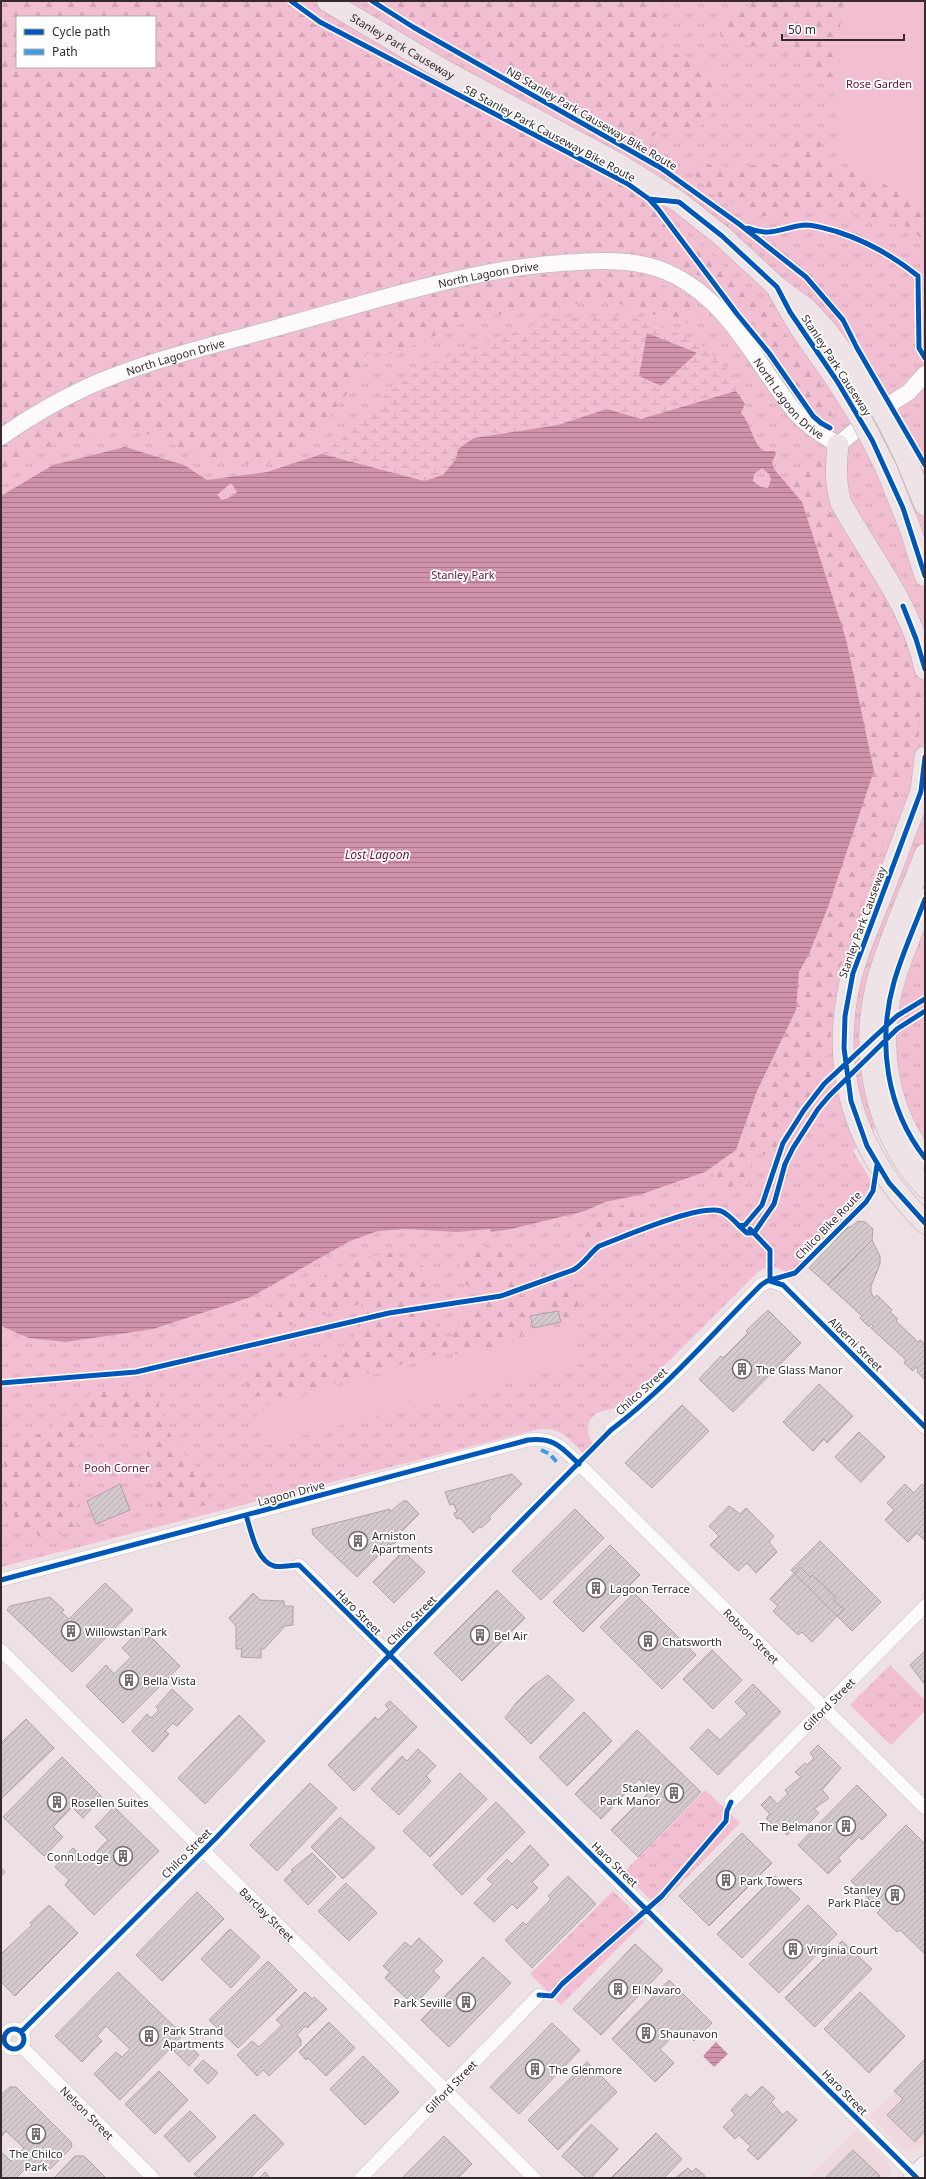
<svg xmlns="http://www.w3.org/2000/svg" width="926" height="2179" font-family="'Noto Sans',sans-serif">
<style>
.built{fill:#efd7de}
.grass{fill:url(#grass-tufts);fill-rule:evenodd}
.forest{fill:url(#forest-firs);fill-rule:evenodd}
.wetland{fill:url(#wetland-marsh)}
.garden{fill:#f2bfd2}
.water{fill:url(#water-rules);fill-rule:evenodd}
.building{fill:url(#building-hatch);stroke:#ada2a6}
.lines{fill:none;stroke-linecap:round;stroke-linejoin:round}
.minor-casing{stroke:#cac0c3;stroke-width:14}
.tertiary-casing{stroke:#cac0c3;stroke-width:18}
.secondary-casing{stroke:#cac0c3;stroke-width:20}
.trunk-casing{stroke:#beacb2;stroke-width:22}
.minor{stroke:#fcfafb;stroke-width:13}
.tertiary{stroke:#fcfafb;stroke-width:16}
.secondary{stroke:#f6f2f3;stroke-width:18}
.trunk{stroke:#eee4e8;stroke-width:21}
.trunk-bridge-casing{stroke:#beacb2;stroke-width:22;stroke-linecap:butt}
.trunk-bridge{stroke:#eee4e8;stroke-width:21}
.quiet{stroke:#3e9ce1;stroke-width:4;stroke-dasharray:8 4;stroke-linecap:butt}
.cycleway-casing{stroke:#fff;stroke-width:8}
.cycleway{stroke:#0057b8;stroke-width:5}
.labels{text-anchor:middle;dominant-baseline:central;stroke-width:3.5;stroke-linejoin:round;paint-order:stroke}
.street-label{font-size:11px;fill:#352b2e;stroke:#fff}
.park-label{font-size:11px;fill:#5d1237;stroke:#fff}
.poi-label{font-size:11px;fill:#352b2e;stroke:#fff;text-anchor:start}
.water-label{font-size:12px;font-style:italic;fill:#710b41;stroke:#fff}
</style>
<defs>
<pattern id="grass-tufts" width="24" height="20" patternUnits="userSpaceOnUse"><rect width="24" height="20" fill="#f2bfd2"/><path d="M3 7l-1-3M5 7V3M7 7l1-3M15 17l-1-3M17 17v-4M19 17l1-3" fill="none" stroke="#d0a4b5"/></pattern>
<pattern id="forest-firs" width="22" height="20" patternUnits="userSpaceOnUse"><rect width="22" height="20" fill="#f2bfd2"/><path d="M5 1l3.5 6h-7zM16 11l3.5 6h-7z" fill="#d0a4b5"/></pattern>
<pattern id="wetland-marsh" width="20" height="14" patternUnits="userSpaceOnUse"><rect width="20" height="14" fill="#f2bfd2"/><path d="M1 5h8M5 5V1M11 12h8M15 12V8" fill="none" stroke="#d0a4b5"/></pattern>
<pattern id="water-rules" width="6" height="5" patternUnits="userSpaceOnUse"><rect width="6" height="5" fill="#cf92aa"/><path d="M0 2.5h6" fill="none" stroke="#a9778b"/></pattern>
<pattern id="building-hatch" width="6" height="6" patternUnits="userSpaceOnUse"><rect width="6" height="6" fill="#d4c9cc"/><path d="M-1 1l2-2M0 6l6-6M5 7l2-2" fill="none" stroke="#b7adb0"/></pattern>
</defs>
<rect width="100%" height="100%" fill="#eee1e5"/>
<path class="built" d="M925,2064V2142L917,2150L910,2151L902,2148L870,2116Z
M856,2130L889,2163L892,2171L890,2178H808Z"/>
<path class="grass" d="M1,1H925V1138L915,1123L876,1127L853,1151L878,1192L793,1279C784,1268 771,1263 758,1272L626,1404C612,1412 589,1407 588,1429C588,1437 592,1444 598,1448L587,1457C572,1443 563,1426 539,1429L1,1567ZM17,17H155V67H17Z
M890,1665L925,1700V1711L891,1745L850,1705Z
M705,1790L740,1823L658,1907L623,1873Z
M613,1891L644,1922L561,2005L530,1974Z"/>
<path class="forest" d="M1,1H283L334,39L369,55L414,80L468,95L531,126L536,146L624,187L710,252L766,311L819,379L836,407L835,415L829,416L820,412L806,397L744,311L714,278L679,272L640,250L632,275L682,292L701,309L686,324L606,300L525,310L469,320L397,353H367L356,381L321,428L290,448L282,460L257,466L240,462L205,458L151,435L123,427L78,440L38,449L1,477ZM17,17H155V67H17Z
M381,1H664L656,35L667,52L695,58L716,74L715,111L697,129L661,132L641,141L620,139Z
M750,1H844L832,85L788,53L721,40L719,24L748,6Z
M821,134L820,155L832,173L873,156L925,175V241L905,225L878,221L826,205L798,216H758L711,193L694,174L699,163L728,167L774,164L787,168L795,140Z
M819,455L824,463L828,509L875,586L902,625L922,689L918,746L838,973L828,1053L829,1070L796,1111L771,1156L756,1152L742,1183L722,1190L713,1175L738,1151L768,1071L796,1010L799,972L809,954L846,639L802,502L792,488L799,465Z
M634,1200L640,1215L636,1221L567,1246L560,1240L569,1237L583,1224Z
M476,1244L498,1248L518,1269L516,1295L528,1297L543,1272L571,1275L581,1293L575,1317L565,1322L544,1317L526,1326L517,1345L500,1351L436,1355L286,1396H253L244,1377L277,1357L310,1363L353,1341L364,1303L260,1333L248,1317L284,1300L354,1259L392,1253L427,1268L429,1282L419,1299L444,1338L452,1336L481,1292L465,1284L459,1261Z
M99,1387L159,1391V1408L173,1440L207,1480V1505L162,1513L155,1501V1472L137,1434L99,1425L79,1446L76,1530L42,1537L25,1529L1,1500V1466L4,1469L5,1446L45,1432Z"/>
<path class="wetland" d="M628,315L667,328L700,343L745,387L641,419L607,409L558,425L474,438L458,449L456,459L443,475L424,481L322,454L367,419L386,394L425,366L480,343L555,318Z"/>
<path class="garden" d="M844,1H925V207L843,161L832,85Z
M572,1326L582,1363L265,1445L255,1408Z"/>
<path class="water" d="M647,333L697,353L661,386L639,376Z
M736,391L745,404L741,413C752,425 752,443 764,451H775L776,454L772,462L774,469L802,502L846,639L874,771L828,907L809,954L799,972L796,1010L757,1091L736,1150L705,1172L639,1195L605,1202L585,1211L511,1229L491,1232L490,1229L457,1232L406,1229L378,1231L350,1241L251,1297L153,1329L66,1342L29,1338L1,1326V496L53,465L125,447L184,465L207,480L267,472L322,454L424,481L443,475L456,459L458,449L474,438L558,425L607,409L641,419ZM762,468L769,474L771,479L768,488L761,487L753,481L754,474ZM231,483L237,492L231,497L222,500L217,495Z
M716,2042L728,2054L714,2067L703,2056Z"/>
<path class="building" d="M858,1221L865,1222L873,1229L872,1240L828,1285L809,1268L848,1227H851Z
M872,1240L880,1256V1264L871,1286V1292L874,1298L877,1295L892,1310L890,1312L898,1319L896,1321L918,1342L920,1340L925,1344V1380L917,1372L918,1370L916,1367L913,1371L904,1363L906,1360L871,1328L873,1326L871,1324L869,1327L860,1318L862,1316L828,1285Z
M768,1310L801,1343L733,1412L699,1379L721,1356L723,1358L748,1333L746,1331Z
M558,1311L561,1322L533,1328L530,1316Z
M819,1384L853,1416L827,1443L824,1439L813,1451L783,1422Z
M682,1405L709,1431L652,1488L625,1463Z
M859,1432L885,1457L861,1482L835,1457Z
M512,1474L522,1484L489,1517L491,1519L481,1528L479,1527L473,1533L460,1518L457,1519L455,1516L454,1513L457,1512L454,1504L450,1505L445,1492Z
M120,1484L130,1510L96,1524L87,1501Z
M905,1484L914,1493L922,1484L925,1487V1541L917,1533L908,1542L885,1520L894,1510L887,1503Z
M403,1501H407L419,1514L397,1536L399,1539L395,1543L389,1545L357,1577L313,1535L312,1529L390,1509V1512Z
M729,1506L740,1514L746,1508L774,1536L769,1542L777,1552L756,1573L747,1563L738,1571L710,1545L719,1536L709,1526Z
M575,1509L604,1538L541,1600L512,1571Z
M820,1541L881,1602L852,1631L791,1570Z
M610,1545L640,1575L583,1632L553,1602Z
M403,1551L425,1572L394,1603L373,1582Z
M800,1567L810,1577L812,1575L836,1597L833,1600L844,1609L812,1642L802,1632L798,1635L773,1611L778,1606L770,1599Z
M105,1583L133,1610L72,1672L7,1610L10,1606L50,1597L64,1610L61,1612L69,1619Z
M497,1590L525,1618L462,1681L434,1653Z
M253,1593L260,1600L284,1601V1606H293V1625L285,1626L264,1649H261V1658L241,1657L242,1649H236V1626L229,1618Z
M634,1593L696,1655L662,1689L600,1627Z
M142,1628L180,1666L123,1723L86,1686L106,1665L114,1674L131,1657L122,1648Z
M712,1650L742,1680L713,1709L683,1679Z
M925,1651V1685L910,1665Z
M548,1675L574,1700L531,1744L505,1718L516,1703L533,1686Z
M753,1684L781,1712L718,1775L690,1748L708,1729L720,1740L747,1714L735,1702Z
M172,1689L193,1709L177,1726L173,1723L165,1731L169,1734L153,1752L132,1731L147,1714L151,1718L159,1710L156,1707Z
M390,1701L417,1727L354,1791L328,1765L375,1717L378,1720L389,1709L385,1705Z
M584,1712L612,1741L567,1786L539,1757Z
M239,1715L265,1741L205,1804L178,1778Z
M26,1719L54,1748L1,1799V1743Z
M637,1730L701,1792L638,1857L611,1830L651,1790L639,1779L601,1819L575,1794Z
M818,1745L841,1768L822,1790L829,1798L814,1809L819,1813L806,1826L805,1824L800,1829L797,1826L787,1835L779,1826L776,1829L766,1818L770,1814L761,1805L770,1796L777,1804L788,1794L785,1790L801,1777L795,1772L805,1763L807,1765L814,1758L810,1753Z
M418,1749L436,1766L426,1776L431,1781L399,1815L371,1789L402,1756L407,1761Z
M62,1757L102,1797L83,1818L72,1807L53,1827L63,1837L44,1856L3,1817Z
M460,1773L487,1799L430,1857L403,1831Z
M310,1783L337,1808L277,1871L250,1845Z
M857,1785L887,1815L862,1840L859,1837L838,1858L841,1861L828,1874L798,1845Z
M496,1802L525,1832L462,1895L433,1865Z
M114,1807L159,1851L94,1915L65,1885L69,1880L55,1867L73,1848L87,1861L108,1840L95,1827Z
M340,1817L375,1848L343,1879L311,1847Z
M906,1825L925,1844V1954L900,1930L897,1932L877,1913L880,1910L851,1881Z
M742,1833L772,1863L709,1926L679,1896Z
M530,1845L549,1865L532,1882L538,1888L517,1909L512,1904L494,1922L474,1903L493,1884L487,1879L507,1859L512,1864Z
M312,1853L336,1877L308,1905L284,1880L293,1871L291,1870Z
M1,1868L5,1872L1,1876Z
M568,1876L596,1904L532,1968L505,1940L523,1922L526,1925L551,1899L548,1896Z
M775,1876L800,1899L742,1958L717,1934Z
M346,1883L377,1913L349,1941L318,1911Z
M197,1892L224,1919L162,1981L136,1955Z
M49,1905L78,1933L15,1996L1,1982V1954L32,1925L30,1923Z
M808,1905L837,1934L779,1993L749,1964Z
M230,1929L260,1957L231,1988L201,1959Z
M419,1938L443,1961L433,1971L440,1977L418,2001L411,1994L407,1999L385,1978L390,1972L383,1966L405,1942L411,1947Z
M842,1941L872,1969L815,2027L785,1998Z
M635,1944L663,1970L601,2035L573,2009Z
M483,1957L511,1983L449,2047L421,2020Z
M268,1961L297,1990L238,2048L209,2020Z
M118,1972L183,2035L120,2100L94,2074L116,2052L122,2057L130,2049L106,2026L97,2036L102,2041L82,2062L55,2036Z
M669,1980L712,2023L694,2041L681,2028L660,2049L674,2063L655,2082L612,2039Z
M305,1992L312,1999L314,1997L327,2009L307,2028L305,2026L297,2035L301,2040V2045L269,2076L263,2070L257,2076L237,2055L252,2041L259,2047L282,2025L276,2020Z
M860,1992L905,2036L869,2073L824,2029Z
M329,2022L355,2048L326,2076L308,2058L306,2060L299,2052Z
M552,2023L580,2050L519,2114L490,2087Z
M184,2041L199,2055L189,2066L174,2051Z
M363,2056L399,2092L365,2125L330,2089Z
M925,2059V2131L915,2142L887,2115L903,2099L894,2091Z
M203,2060L218,2073L208,2084L194,2070Z
M587,2062L617,2092L558,2150L528,2120Z
M159,2071L188,2100L155,2134L125,2104Z
M762,2086L775,2098L771,2102L783,2115L787,2111L797,2120L758,2160L747,2150L751,2147L739,2135L735,2139L723,2127L735,2115L731,2110L746,2094L750,2098Z
M10,2087H16L71,2142L72,2147L50,2169L42,2161L33,2171L25,2169L16,2178H1V2152L11,2161L24,2148L6,2131L1,2137V2095Z
M190,2111L216,2137L189,2162L164,2136Z
M254,2114L284,2144L250,2178H199L194,2174Z
M591,2124L618,2149L591,2178H586L562,2156Z
M656,2133L682,2159L664,2178H611Z
M444,2136L472,2164L458,2178H402Z
M853,2150L880,2176L878,2178H825Z
M75,2156H84L106,2178H54Z
M688,2168L692,2172L696,2168L707,2178H675Z
M265,2172L270,2178H259Z"/>
<g class="lines">
<g class="minor-casing">
<g id="minor">
<path d="M611,1430C666,1388 712,1334 761,1285L770,1281L783,1285L925,1427"/>
<path d="M299,1565L917,2178"/>
<path id="s1" d="M1,1580L528,1440C554,1437 561,1447 579,1464L925,1808"/>
<path id="s2" d="M1,1650L534,2178"/>
<path id="s3" d="M731,1802L925,1606"/>
<circle cx="14" cy="2039" r="10"/>
<path d="M21,2032L216,1838L400,1644L579,1464"/>
<path id="s4" d="M21,2046L153,2178"/>
<path id="s5" d="M361,2178L539,1995"/>
</g>
</g>
<g class="tertiary-casing">
<g id="tertiary">
<path id="s6" d="M1,437C28,418 57,401 87,387C150,359 220,344 286,325C382,299 478,266 578,262C608,260 639,260 667,272C730,300 755,363 796,413C808,427 823,435 838,445L876,413L909,392L925,374"/>
</g>
</g>
<g class="secondary-casing">
<path id="secondary" d="M913,2178L925,2165"/>
</g>
<g class="trunk-casing">
<g id="trunk">
<path id="s7" d="M327,1L447,72L617,163L679,202L722,236L777,287L807,309L827,331L855,369"/>
<path d="M778,290L800,328L837,381"/>
<path d="M838,445C836,465 835,483 841,503C871,558 912,606 925,669"/>
<path d="M906,459L925,505"/>
<path d="M886,468L910,528L925,576"/>
<path d="M925,781C911,818 897,855 883,892C872,919 860,946 852,974C827,1071 856,1154 925,1223"/>
<path d="M921,791L925,757"/>
<path d="M925,854C909,896 889,939 877,982C859,1053 875,1133 925,1187"/>
<path d="M925,899C915,926 902,954 894,982C877,1042 886,1108 925,1158"/>
</g>
</g>
<use href="#minor" class="minor"/>
<use href="#tertiary" class="tertiary"/>
<use href="#secondary" class="secondary"/>
<use href="#trunk" class="trunk"/>
<g class="trunk-bridge-casing">
<path id="trunk-bridge" d="M855,369L887,420L906,459
M837,381L862,421L886,468"/>
</g>
<use href="#trunk-bridge" class="trunk-bridge"/>
<path class="quiet" d="M541,1450L550,1454L559,1465"/>
<g class="cycleway-casing">
<path id="cycleway" d="M291,1L320,22L628,184L649,199L658,209L737,314L769,353L813,416L821,423L830,428
M372,1L413,27L661,168L739,224L806,277L843,320L857,348L925,465
M649,199L679,202L722,236L777,287L790,312L837,381L872,440L903,508L925,576
M748,228C772,238 782,227 805,225C816,225 827,229 838,232C869,242 893,256 918,276L919,348L925,358
M903,606L916,639L925,669
M925,757L921,791L853,973L845,1016L844,1048L851,1101L867,1146L889,1183L925,1223
M925,899C915,926 902,954 894,982C877,1042 886,1108 925,1158
M739,1226L745,1225L762,1205L783,1143L804,1110L824,1084L897,1016L925,999
M750,1229L770,1250V1281
M770,1281L783,1285L925,1427
M1,1383L136,1372L389,1313L501,1296L573,1270C584,1264 589,1254 599,1246C624,1237 698,1204 721,1211C731,1215 738,1226 747,1233H754L774,1204L785,1164L793,1148L818,1109L829,1096L897,1029L925,1011
M246,1515C251,1530 256,1561 274,1566C281,1568 291,1565 299,1565L917,2178
M1,1580L528,1440C554,1437 561,1447 579,1464
M539,1995L552,1996L562,1984L662,1896L726,1821L727,1811L731,1802
M4 2039a10 10 0 1 1 20 0a10 10 0 1 1-20 0Z
M21,2032L216,1838L400,1644L611,1430C666,1388 712,1334 761,1285L767,1281L795,1273L866,1202L873,1191L877,1165"/>
</g>
<use href="#cycleway" class="cycleway"/>
</g>
<defs>
<g id="building-ring" transform="scale(1)"><circle r="9.5" fill="#fff" stroke="#766b6e" stroke-width="1.5"/><path d="M-4-6H4V6H1V3H-1V6H-4ZM-2.5-4.3h1.7v1.8h-1.7ZM.8-4.3h1.7v1.8H.8ZM-2.5-1h1.7V.8h-1.7ZM.8-1h1.7V.8H.8Z" fill="#766b6e"/></g>
</defs>
<g fill-rule="evenodd">
<use href="#building-ring" x="742" y="1369"/>
<use href="#building-ring" x="358" y="1541"/>
<use href="#building-ring" x="596" y="1588"/>
<use href="#building-ring" x="71" y="1631"/>
<use href="#building-ring" x="480" y="1635"/>
<use href="#building-ring" x="648" y="1641"/>
<use href="#building-ring" x="129" y="1680"/>
<use href="#building-ring" x="674" y="1793"/>
<use href="#building-ring" x="57" y="1802"/>
<use href="#building-ring" x="846" y="1826"/>
<use href="#building-ring" x="123" y="1856"/>
<use href="#building-ring" x="726" y="1880"/>
<use href="#building-ring" x="895" y="1895"/>
<use href="#building-ring" x="793" y="1949"/>
<use href="#building-ring" x="618" y="1989"/>
<use href="#building-ring" x="466" y="2002"/>
<use href="#building-ring" x="646" y="2033"/>
<use href="#building-ring" x="149" y="2036"/>
<use href="#building-ring" x="535" y="2069"/>
<use href="#building-ring" x="36" y="2134"/>
</g>
<g class="labels">
<g class="street-label">
<text stroke="none"><textPath href="#s7" startOffset="88">Stanley Park Causeway</textPath></text>
<text transform="translate(592 118) rotate(30)">NB Stanley Park Causeway Bike Route</text>
<text transform="translate(550 133) rotate(28)">SB Stanley Park Causeway Bike Route</text>
<text stroke="none"><textPath href="#s6" startOffset="517">North Lagoon Drive</textPath></text>
<text stroke="none"><textPath href="#s6" startOffset="193">North Lagoon Drive</textPath></text>
<text transform="translate(837 365) rotate(57)">Stanley Park Causeway</text>
<text stroke="none"><textPath href="#s6" startOffset="876">North Lagoon Drive</textPath></text>
<text transform="translate(862 922) rotate(-70)">Stanley Park Causeway</text>
<text transform="translate(828 1225) rotate(-46)">Chilco Bike Route</text>
<text transform="translate(856 1344) rotate(45)">Alberni Street</text>
<text transform="translate(641 1391) rotate(-42)">Chilco Street</text>
<text transform="translate(291 1493) rotate(-15)">Lagoon Drive</text>
<text transform="translate(359 1612) rotate(45)">Haro Street</text>
<text transform="translate(411 1620) rotate(-45)">Chilco Street</text>
<text stroke="none"><textPath href="#s1" startOffset="848">Robson Street</textPath></text>
<text stroke="none"><textPath href="#s3" startOffset="138">Gilford Street</textPath></text>
<text transform="translate(186 1853) rotate(-45)">Chilco Street</text>
<text transform="translate(615 1864) rotate(44)">Haro Street</text>
<text stroke="none"><textPath href="#s2" startOffset="375">Barclay Street</textPath></text>
<text stroke="none"><textPath href="#s5" startOffset="128">Gilford Street</textPath></text>
<text transform="translate(845 2092) rotate(45)">Haro Street</text>
<text stroke="none"><textPath href="#s4" startOffset="94">Nelson Street</textPath></text>
</g>
<g class="park-label">
<text x="879" y="83">Rose Garden</text>
<text x="463" y="574">Stanley Park</text>
<text x="117" y="1467">Pooh Corner</text>
</g>
<g class="poi-label">
<text x="756" y="1369">The Glass Manor</text>
<text x="372" y="1535">Arniston<tspan x="372" dy="13">Apartments</tspan></text>
<text x="610" y="1588">Lagoon Terrace</text>
<text x="85" y="1631">Willowstan Park</text>
<text x="494" y="1635">Bel Air</text>
<text x="662" y="1641">Chatsworth</text>
<text x="143" y="1680">Bella Vista</text>
<text x="660" y="1787" text-anchor="end">Stanley<tspan x="660" dy="13">Park Manor</tspan></text>
<text x="71" y="1802">Rosellen Suites</text>
<text x="832" y="1826" text-anchor="end">The Belmanor</text>
<text x="109" y="1856" text-anchor="end">Conn Lodge</text>
<text x="740" y="1880">Park Towers</text>
<text x="881" y="1889" text-anchor="end">Stanley<tspan x="881" dy="13">Park Place</tspan></text>
<text x="807" y="1949">Virginia Court</text>
<text x="632" y="1989">El Navaro</text>
<text x="452" y="2002" text-anchor="end">Park Seville</text>
<text x="163" y="2030">Park Strand<tspan x="163" dy="13">Apartments</tspan></text>
<text x="660" y="2033">Shaunavon</text>
<text x="549" y="2069">The Glenmore</text>
<text x="36" y="2153" text-anchor="middle">The Chilco<tspan x="36" dy="13">Park</tspan></text>
</g>
<g class="water-label">
<text x="377" y="854">Lost Lagoon</text>
</g>
</g>
<rect width="926" height="2179" fill="none" stroke="#352b2e" stroke-width="4"/>
<rect x="16" y="16" width="140" height="52" fill="#ffffff" stroke="#aeaaab"/>
<rect x="24" y="29" width="20" height="6" fill="#0057b8" stroke="#aeaaab"/>
<text x="52" y="36" font-size="12" fill="#352b2e">Cycle path</text>
<rect x="24" y="49" width="20" height="6" fill="#3e9ce1" stroke="#aeaaab"/>
<text x="52" y="56" font-size="12" fill="#352b2e">Path</text>
<path d="M782 34v6h122v-6" fill="none" stroke="#352b2e" stroke-width="2"/>
<text x="788" y="34" font-size="12" fill="#352b2e" stroke="#ffffff" stroke-width="3" paint-order="stroke">50 m</text>
</svg>
